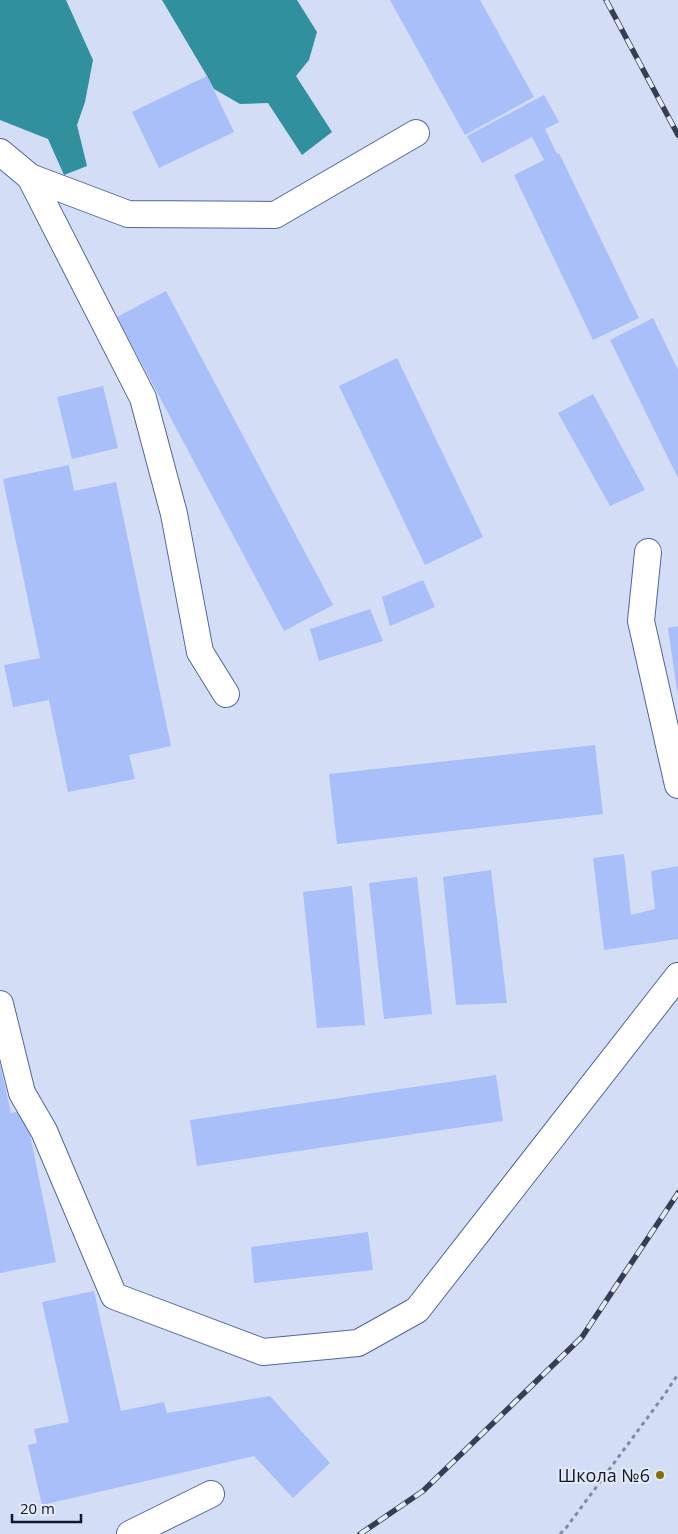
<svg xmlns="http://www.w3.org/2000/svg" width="678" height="1534" font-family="'Open Sans',sans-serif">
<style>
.water{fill:#31909d}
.building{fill:#a8bff9}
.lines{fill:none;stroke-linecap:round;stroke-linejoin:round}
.minor-casing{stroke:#53669b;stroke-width:28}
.path{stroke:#828ba2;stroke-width:3;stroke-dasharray:4 4;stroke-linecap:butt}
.minor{stroke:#fff;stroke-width:26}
.rail-casing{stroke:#353e53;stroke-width:5.5}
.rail{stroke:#e5eaf6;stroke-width:4;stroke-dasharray:11;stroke-linecap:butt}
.poi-dot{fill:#8a6b0b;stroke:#e5eaf6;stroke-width:2}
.labels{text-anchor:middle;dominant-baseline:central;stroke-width:4;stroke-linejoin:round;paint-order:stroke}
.poi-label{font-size:18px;fill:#10182d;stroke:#e5eaf6;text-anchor:end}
</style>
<rect width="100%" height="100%" fill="#d3ddf5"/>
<path class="water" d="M0,0H66L93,60L85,102L77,125L87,166L64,175L48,139L0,120Z
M162,0H297L317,32L309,60L296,76L332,132L302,155L268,103L240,104L214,89L207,76Z"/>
<path class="building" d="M390,0H480L534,97L465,135Z
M207,76L234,132L159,168L132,112Z
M544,95L559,122L545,129L557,154L559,153L639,318L593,340L514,175L544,160L532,137L482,163L467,136Z
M166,291L333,605L284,631L117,317Z
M653,318L678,370V478L610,340Z
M397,358L483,537L425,565L339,386Z
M103,386L118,448L72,459L57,397Z
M593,394L645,490L610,506L558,413Z
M69,465L74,491L116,482L171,746L129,755L135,779L68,792L49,700L13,707L4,665L40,658L3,479Z
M423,580L435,607L390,626L382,597Z
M370,609L383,641L319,661L310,629Z
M678,626V691H677L668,628Z
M595,745L603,814L337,844L329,774Z
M624,854L631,915L655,909L651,871L678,866V939L604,950L593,858Z
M491,870L507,1003L456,1005L443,877Z
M417,877L432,1014L384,1019L369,883Z
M352,886L365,1025L317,1028L303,892Z
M0,1064L11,1113L25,1110L56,1262L0,1273Z
M496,1075L503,1121L197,1166L190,1120Z
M368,1232L373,1270L254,1283L251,1247Z
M94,1291L121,1411L164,1402L167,1413L270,1396L330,1463L293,1498L254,1456L42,1505L28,1445L37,1443L34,1429L69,1422L42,1302Z"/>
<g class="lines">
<g class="minor-casing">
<path id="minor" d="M0,152L30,177L143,398L174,514L200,652L226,694
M30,177L128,214L275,215L416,133
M648,552L641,621L678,785
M0,1004L22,1093L44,1131L114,1296L263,1352L358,1343L417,1310L678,976
M130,1534L211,1494"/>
</g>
<path class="path" d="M560,1534L566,1528L665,1394L678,1374"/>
<use href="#minor" class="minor"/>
<g class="rail-casing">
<path id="rail" d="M606,0L678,135
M360,1534L423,1491L582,1337L678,1193"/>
</g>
<use href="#rail" class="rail"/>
</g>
<circle class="poi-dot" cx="660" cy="1475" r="5"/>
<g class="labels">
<g class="poi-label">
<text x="650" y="1475">Школа №6</text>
</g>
</g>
<path d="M12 1514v8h69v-8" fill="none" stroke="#10182d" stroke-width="2.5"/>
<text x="20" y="1514" font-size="15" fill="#10182d" stroke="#e5eaf6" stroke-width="4" paint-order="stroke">20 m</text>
</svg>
